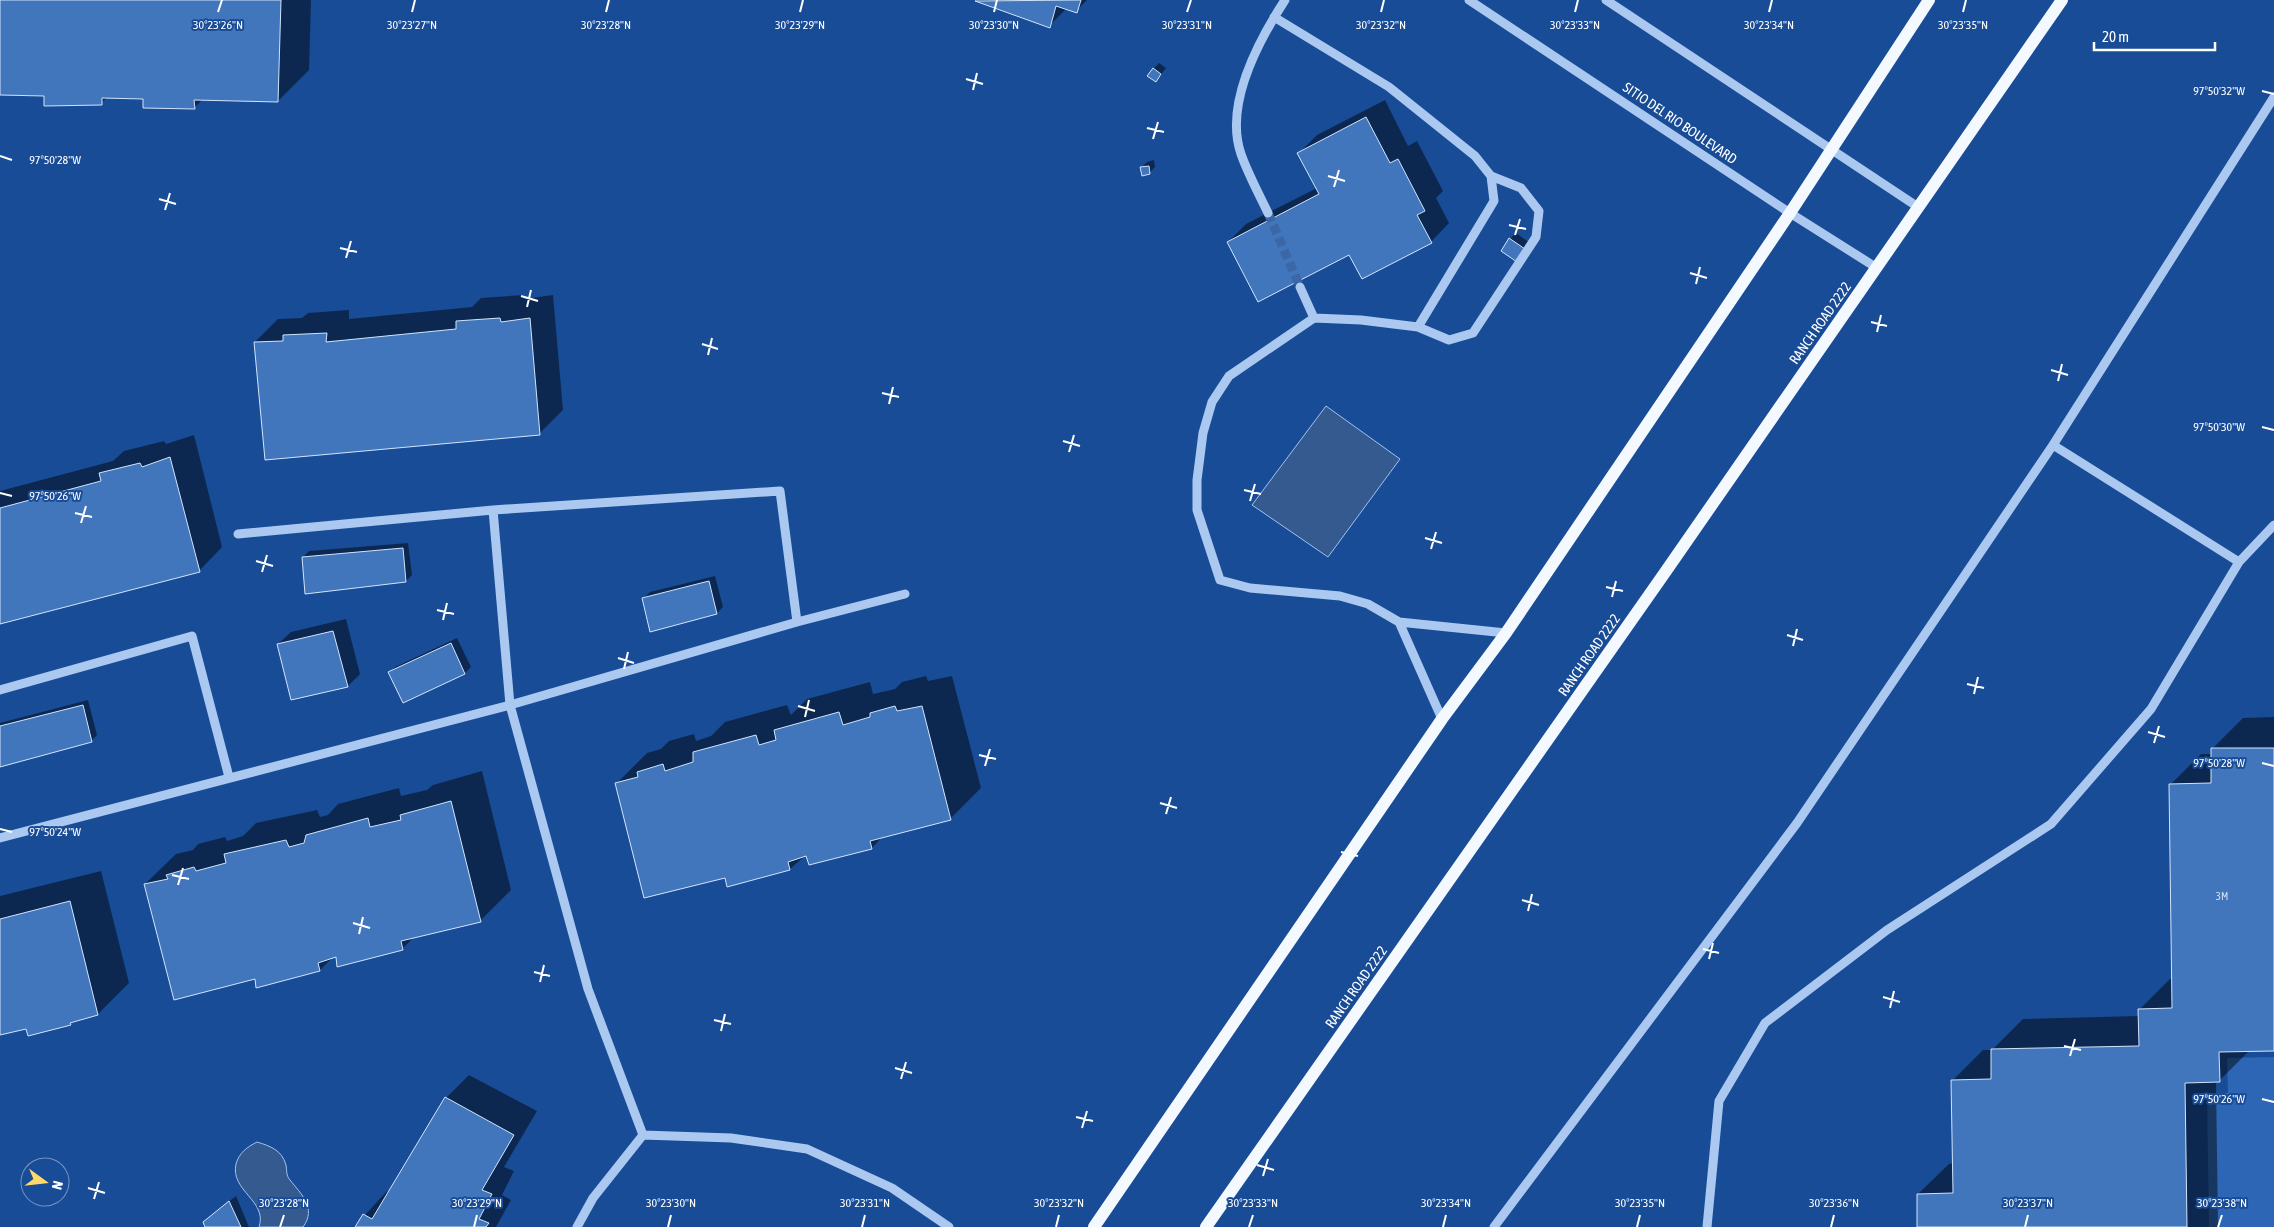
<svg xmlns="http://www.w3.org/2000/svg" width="2274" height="1227" font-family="'Asap Condensed',sans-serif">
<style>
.green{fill:#2c66b4}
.water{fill:#355a90;stroke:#9ec3f3}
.shadow{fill:#0007}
.building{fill:#4176bd;stroke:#d2e4fb}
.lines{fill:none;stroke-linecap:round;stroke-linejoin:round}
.minor-tunnel{stroke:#3c67a6;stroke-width:9;stroke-dasharray:9 4.5;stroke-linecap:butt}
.minor{stroke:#abc9f0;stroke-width:9}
.major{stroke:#f4f8ff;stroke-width:12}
.ticks{fill:none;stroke:#fff;stroke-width:2}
.labels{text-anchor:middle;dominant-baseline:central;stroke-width:4;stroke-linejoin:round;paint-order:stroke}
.number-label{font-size:11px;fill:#d0ddee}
.street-label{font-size:14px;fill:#fff;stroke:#194c96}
.ticks-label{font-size:12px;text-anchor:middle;fill:#fff;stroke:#194c96;stroke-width:4;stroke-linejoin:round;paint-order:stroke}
</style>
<rect width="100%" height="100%" fill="#194c96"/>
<path class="green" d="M2274,1057V1227H2209L2207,1093H2228L2227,1058Z"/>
<path class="water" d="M1326,406L1400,459L1328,557L1252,505Z
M257,1142C270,1146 282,1150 286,1165C287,1170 286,1176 290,1180C301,1194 317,1208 303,1227H259C268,1201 230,1191 236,1164C239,1153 247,1147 257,1142Z"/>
<path class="shadow" d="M0,0H311L309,70L278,101L203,99L194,108L144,97H108L101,103L45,95L0,93Z
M977,0H1087L1076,11L1067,8L1049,26Z
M1159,63L1166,68L1156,81L1153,69Z
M1385,100L1408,146L1417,141L1443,191L1436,198L1449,223L1431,242L1349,253L1228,242L1246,224L1317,188L1299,153L1317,135Z
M1154,160L1155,167L1149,173L1141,168L1147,162Z
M1516,233L1530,243L1523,254L1510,239Z
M523,295L524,299L553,295L563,410L539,434L255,342L278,319L302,318L308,313L349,310V319L472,307L481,298Z
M194,435L222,547L199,571L0,623V491L113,461L124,451L164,441L166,444Z
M408,543L412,575L406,581L303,557L309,551Z
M715,576L723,607L717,613L644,598L650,592Z
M346,619L360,674L348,686L278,644L291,632Z
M457,638L471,667L465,673H389L395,667Z
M926,676L928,681L952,676L981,788L950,819L883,836L872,848L807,854L790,869L728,885L726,876L616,784L647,753L661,749L669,741L694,734L696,741L711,736L725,722L787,705L791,715L807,699L870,682L873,694L895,689L902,682Z
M88,700L97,735L91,741L0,765V723Z
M2274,717V1050H2250L2219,1081H2216L2218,1227H1919L1918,1194L1949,1164L1954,1163L1952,1081L1983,1050H1992L2023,1019L2139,1016V1010L2170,979H2173L2170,785L2201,754H2212V749L2243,718Z
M482,771L511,890L480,921L414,937L402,949L338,956L332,958L320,970L257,986L256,977L145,884L176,854L193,850L198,844L225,837L227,841L243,836L256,823L317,810L320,817L328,815L338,804L399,788L401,796L427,790L433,785Z
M101,871L129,983L98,1014L74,1020L70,1024L27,1027L0,1034V896Z
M469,1075L537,1111L504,1167L514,1171L502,1195L511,1200L496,1227H354L387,1191L389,1193L446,1098Z
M236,1196L249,1227H206L210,1216Z"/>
<path class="building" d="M0,0H281L278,102L194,100L195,109L143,108V99L102,98V105L44,106V96L0,95Z
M1081,0L1077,13L1056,6L1050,28L975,1Z
M1153,68L1161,74L1156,82L1147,76Z
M1366,117L1390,163L1398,159L1425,211L1417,215L1432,243L1362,279L1349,255L1258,302L1227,242L1319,194L1297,153Z
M1149,166L1150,174L1142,176L1140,167Z
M1509,238L1525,249L1517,262L1501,251Z
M500,318L501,322L530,318L540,435L265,460L254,342L283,341V335L327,333L326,342L456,329V321Z
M170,457L200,572L0,624V508L101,481L99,473L140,463L142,467Z
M403,548L406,582L305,594L302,557Z
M709,581L717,614L650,632L642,598Z
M333,631L348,687L291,700L277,644Z
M451,643L465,674L403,703L388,672Z
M83,705L92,742L0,767V726Z
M895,706L897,711L922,706L951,820L870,841L872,849L809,865L806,856L788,862L790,870L727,887L725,878L644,898L615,783L638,777L637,772L663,764L665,771L693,762V752L756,735L759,745L776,740L774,730L839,712L843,725L870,717V713Z
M2211,748H2274V1051L2219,1052L2220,1082L2185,1083L2187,1227H1917V1194L1953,1193L1951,1080L1991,1079V1049L2139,1046L2138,1009L2172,1008L2169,784L2211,783Z
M451,801L481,922L401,941L403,950L337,967L336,957L318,963L320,971L256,988L255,979L174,1000L144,884L168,879L166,875L194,867L196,871L226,863L224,854L286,840L289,847L304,843L306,835L368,818L370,827L401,820L400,815Z
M70,901L98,1015L70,1023L71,1025L28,1036L26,1029L0,1035V919Z
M445,1097L514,1135L482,1190L492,1194L479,1219L489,1223L486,1227H355L363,1214L372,1219Z
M229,1201L241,1227H205L203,1222Z"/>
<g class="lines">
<path class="minor-tunnel" d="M1268,213L1300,287"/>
<path class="minor" d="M1469,0L1790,213L1877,268
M1606,0L1918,207
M1274,17L1389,87L1475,156L1491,176L1494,201L1418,327L1361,320L1314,318L1229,376L1212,402L1203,433L1197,480V510L1220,580L1250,588L1340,596L1368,604L1399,622L1506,633
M1268,213C1259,194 1248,174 1241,154C1224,105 1259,40 1285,0
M1300,287L1314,318
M1418,327L1449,340L1473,333L1536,237L1539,211L1521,188L1491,176
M493,510L510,705L797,622L905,594
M238,534L493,510L780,491L797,622
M2239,562L2274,525
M1399,622L1442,719
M0,690L192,636L229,777
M0,838L510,705L588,989L643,1135
M577,1227L593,1198L643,1135L731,1138L807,1149L892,1188L949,1227
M1494,1227L1797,823L2053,445L2274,97
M1707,1227L1719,1101L1765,1023L1887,930L2051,824L2151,709L2239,562L2053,445"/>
<path class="major" d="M1094,1227L1442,719L1506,633L1790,213L1929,0
M1206,1227L1666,571L2062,0"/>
</g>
<path class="ticks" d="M218,12L222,0M412,12L415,0M606,12L609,0M800,12L803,0M994,12L997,0M1187,12L1191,0M1381,12L1384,0M1575,12L1578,0M1769,12L1772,0M1963,12L1966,0M966,79L983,84M973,90L977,73M2262,91L2274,94M1147,128L1164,132M1153,139L1158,122M0,156L12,160M1328,176L1345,181M1334,187L1339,170M159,199L176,204M165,210L170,193M1509,225L1526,229M1515,235L1520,219M340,248L357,252M346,258L351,241M1690,273L1707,278M1696,284L1700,267M521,296L538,301M527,307L531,290M1871,322L1887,326M1877,332L1881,315M702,344L718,349M708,355L712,338M2051,370L2068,375M2058,381L2062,364M882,393L899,397M889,404L893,387M2262,427L2274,430M1063,441L1080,446M1069,452L1074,435M1244,490L1261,494M0,493L12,496M1250,501L1255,484M75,513L92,517M81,523L86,506M1425,538L1442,543M1431,549L1436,532M256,561L273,566M262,572L267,555M1606,587L1623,591M1612,597L1616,581M437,610L454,614M443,620L447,603M1787,635L1803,640M1793,646L1797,629M618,658L634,663M624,669L628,652M1967,684L1984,688M1974,694L1978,677M798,706L815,711M805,717L809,700M2148,732L2165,737M2154,743L2159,726M979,755L996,759M2262,763L2274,766M985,766L990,749M1160,803L1177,808M1166,814L1171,797M0,829L12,832M1341,852L1358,856M1347,862L1352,846M172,875L189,879M178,885L183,868M1522,900L1539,905M1528,911L1532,894M353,923L370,928M359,934L363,917M1703,949L1719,953M1709,959L1713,943M534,972L550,976M540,982L544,965M1883,997L1900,1002M1890,1008L1894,991M714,1020L731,1024M721,1031L725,1014M2064,1046L2081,1050M2070,1056L2075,1039M895,1068L912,1073M901,1079L906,1062M2262,1099L2274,1102M1076,1117L1093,1121M1082,1128L1087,1111M1257,1165L1274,1170M1263,1176L1268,1159M88,1188L105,1193M94,1199L99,1182M280,1227L284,1215M474,1227L477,1215M668,1227L671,1215M862,1227L865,1215M1056,1227L1059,1215M1249,1227L1253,1215M1443,1227L1446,1215M1637,1227L1640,1215M1831,1227L1834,1215M2025,1227L2028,1215M2218,1227L2222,1215"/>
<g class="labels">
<g class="number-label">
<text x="2222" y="896">3M</text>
</g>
<g class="street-label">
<text transform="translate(1680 123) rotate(34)">SITIO DEL RIO BOULEVARD</text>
<text transform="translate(1820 323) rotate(-55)">RANCH ROAD 2222</text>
<text transform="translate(1589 655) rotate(-55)">RANCH ROAD 2222</text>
<text transform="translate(1356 987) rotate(-55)">RANCH ROAD 2222</text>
</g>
</g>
<g class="ticks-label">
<text x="218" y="29">30°23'26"N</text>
<text x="412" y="29">30°23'27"N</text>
<text x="606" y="29">30°23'28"N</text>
<text x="800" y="29">30°23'29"N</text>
<text x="994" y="29">30°23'30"N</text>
<text x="1187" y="29">30°23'31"N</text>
<text x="1381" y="29">30°23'32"N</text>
<text x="1575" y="29">30°23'33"N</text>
<text x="1769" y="29">30°23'34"N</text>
<text x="1963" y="29">30°23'35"N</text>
<text x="2219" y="95">97°50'32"W</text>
<text x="55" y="164">97°50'28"W</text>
<text x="2219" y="431">97°50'30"W</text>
<text x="55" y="500">97°50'26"W</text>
<text x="2219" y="767">97°50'28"W</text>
<text x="55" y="836">97°50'24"W</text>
<text x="2219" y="1103">97°50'26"W</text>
<text x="284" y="1207">30°23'28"N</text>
<text x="477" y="1207">30°23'29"N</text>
<text x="671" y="1207">30°23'30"N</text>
<text x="865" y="1207">30°23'31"N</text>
<text x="1059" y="1207">30°23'32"N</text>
<text x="1253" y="1207">30°23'33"N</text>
<text x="1446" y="1207">30°23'34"N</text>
<text x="1640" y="1207">30°23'35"N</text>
<text x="1834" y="1207">30°23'36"N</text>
<text x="2028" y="1207">30°23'37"N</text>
<text x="2222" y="1207">30°23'38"N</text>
</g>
<g transform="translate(45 1182) rotate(105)"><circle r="24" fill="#194c96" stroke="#7594c0"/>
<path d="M0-4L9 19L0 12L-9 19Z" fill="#ffd86a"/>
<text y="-8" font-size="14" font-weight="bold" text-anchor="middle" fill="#ffffff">N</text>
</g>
<path d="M2094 42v8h121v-8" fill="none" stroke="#ffffff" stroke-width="2.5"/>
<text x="2102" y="42" font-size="15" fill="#ffffff" stroke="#194c96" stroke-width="4" paint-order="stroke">20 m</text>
</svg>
